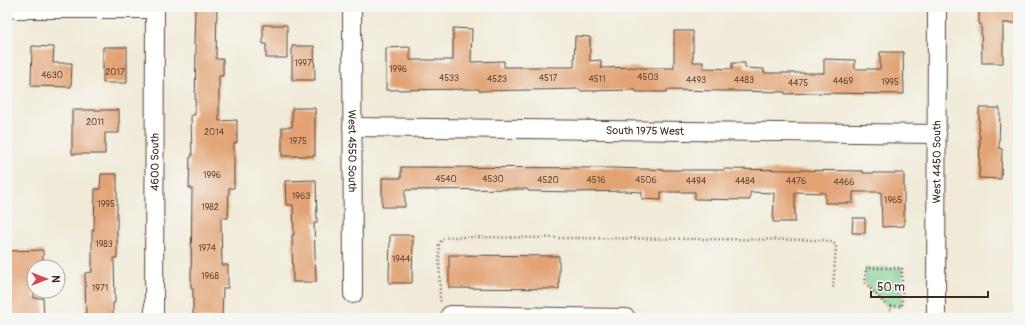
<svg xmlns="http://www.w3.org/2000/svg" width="1025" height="325" font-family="Pangolin,sans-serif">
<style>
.green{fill:#7ecd8d;stroke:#5c7c56}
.building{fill:#e2a273}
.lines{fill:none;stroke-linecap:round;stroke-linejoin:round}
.street-casing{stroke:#56473a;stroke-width:20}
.path{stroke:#56473a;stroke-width:2.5;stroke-dasharray:1 3;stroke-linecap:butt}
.street{stroke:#fff;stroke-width:18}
.labels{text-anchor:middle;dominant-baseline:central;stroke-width:3;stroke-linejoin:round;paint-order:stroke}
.number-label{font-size:9px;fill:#654833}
.street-label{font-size:11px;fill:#3b2a1e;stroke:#f6f6f2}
</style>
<rect width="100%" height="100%" fill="#f6f6f2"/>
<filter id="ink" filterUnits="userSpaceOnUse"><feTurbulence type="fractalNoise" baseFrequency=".025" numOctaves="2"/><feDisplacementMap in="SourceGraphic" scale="8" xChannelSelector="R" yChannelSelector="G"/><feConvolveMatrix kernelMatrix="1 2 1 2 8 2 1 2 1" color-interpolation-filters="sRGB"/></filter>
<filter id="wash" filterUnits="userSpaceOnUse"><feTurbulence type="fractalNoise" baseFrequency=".012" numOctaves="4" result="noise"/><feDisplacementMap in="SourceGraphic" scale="16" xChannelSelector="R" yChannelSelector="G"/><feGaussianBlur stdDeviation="0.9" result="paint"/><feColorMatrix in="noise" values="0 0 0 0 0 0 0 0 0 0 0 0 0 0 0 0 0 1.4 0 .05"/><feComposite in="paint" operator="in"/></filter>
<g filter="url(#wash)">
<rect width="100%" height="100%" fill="#f1ead8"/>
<path class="green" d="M866,268H902V306H887L865,283Z"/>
<g id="blocks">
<path class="building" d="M195,7H217L216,59H223V76H219V121L237,120V143H234V188H229L228,218H221L222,265H228V288H223L222,318H193V288H191L192,188H189L190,157H192L191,115H195L196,45H194Z
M979,7H1016V23H1003V63H982L981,24H979Z
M263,25H287V58H266V44H263Z
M453,28L472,29L471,62L504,61V67H574L575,36L590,37V61L601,60V68L640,67V68H674V31H693V62H703V68L732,69V63H745V68L764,69V73H824V59L855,60V69H880V52H903L904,94L812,93L785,94V92L667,90L666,92H636V90L580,91V89L479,91V89L386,90V48L410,47V60H453Z
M32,46L54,47L53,63H72L71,87L31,86Z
M292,46H314L315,80H292Z
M103,47H127V83H103Z
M292,108H315V156H282V127H292Z
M979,108H1000L999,148L1002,149L1001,179L979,178L980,136H979Z
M72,110H119V133H105V154H72Z
M401,167L615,168L668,170H724V169L863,171V173H904V226L882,227L881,192H853V203H825V193L795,192V222H773L774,193L750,192V200L695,199V192H661V200L642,199V192L624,191L577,192L528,191V189L405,190V207H382V178H401Z
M101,174H117V258H114L115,303H113V318H86L85,273L92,272V230H94L95,189H100Z
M316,180L317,223H314L316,282H293L292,235H294L293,205H286L285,181Z
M853,218H865V233H852Z
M390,235H413L412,283H389Z
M43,250V267H34V298H43L44,318H7V251Z
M449,255L559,256V289L449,288Z"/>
</g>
</g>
<g filter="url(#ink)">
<use href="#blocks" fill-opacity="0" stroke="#56473a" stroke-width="1"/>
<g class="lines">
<g class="street-casing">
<g id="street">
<path d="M7,7L17,9H155"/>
<path id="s1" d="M352,7L353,294"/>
<path id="s2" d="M352,127L937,134"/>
<path id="s3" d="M154,318L155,7"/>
<path d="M450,318V315L626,318"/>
<path id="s4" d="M936,318L937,7"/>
</g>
</g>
<path class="path" d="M866,268H902V306H887L865,283Z
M441,301L440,300L439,245L442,239L449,237L824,240L832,242L836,245L833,290
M888,318L891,306"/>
<use href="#street" class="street"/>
</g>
</g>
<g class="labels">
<g class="number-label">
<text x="303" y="63">1997</text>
<text x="398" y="69">1996</text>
<text x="115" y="72">2017</text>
<text x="52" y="75">4630</text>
<text x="648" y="77">4503</text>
<text x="449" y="78">4533</text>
<text x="548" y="78">4517</text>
<text x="497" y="79">4523</text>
<text x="597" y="79">4511</text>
<text x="696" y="80">4493</text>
<text x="744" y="80">4483</text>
<text x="843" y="81">4469</text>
<text x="890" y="82">1995</text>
<text x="798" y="83">4475</text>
<text x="95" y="122">2011</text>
<text x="214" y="132">2014</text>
<text x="298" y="141">1975</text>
<text x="212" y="175">1996</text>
<text x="446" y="179">4540</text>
<text x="493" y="179">4530</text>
<text x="548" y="180">4520</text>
<text x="596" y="180">4516</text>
<text x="646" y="180">4506</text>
<text x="696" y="181">4494</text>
<text x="745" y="181">4484</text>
<text x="796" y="181">4476</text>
<text x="844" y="182">4466</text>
<text x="301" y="196">1963</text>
<text x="893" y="200">1965</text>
<text x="106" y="204">1995</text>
<text x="210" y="207">1982</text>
<text x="104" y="244">1983</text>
<text x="207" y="248">1974</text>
<text x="401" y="259">1944</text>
<text x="210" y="276">1968</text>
<text x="100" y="288">1971</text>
</g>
<g class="street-label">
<text stroke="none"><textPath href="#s2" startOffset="293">South 1975 West</textPath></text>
<text stroke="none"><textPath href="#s1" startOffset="144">West 4550 South</textPath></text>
<text stroke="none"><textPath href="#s3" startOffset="156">4600 South</textPath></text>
<text stroke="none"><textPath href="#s4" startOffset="156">West 4450 South</textPath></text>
</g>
</g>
<rect width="1025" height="325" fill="none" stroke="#f6f6f2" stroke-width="24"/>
<g transform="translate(46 279) rotate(90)"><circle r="19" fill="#f6f6f2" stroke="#aba49d"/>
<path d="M0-3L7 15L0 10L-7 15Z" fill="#d1495b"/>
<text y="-6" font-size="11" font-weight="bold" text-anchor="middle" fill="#3b2a1e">N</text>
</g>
<path d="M871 291v6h117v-6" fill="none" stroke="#3b2a1e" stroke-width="2"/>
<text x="877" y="291" font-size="12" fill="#3b2a1e" stroke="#f6f6f2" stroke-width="3" paint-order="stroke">50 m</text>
</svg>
